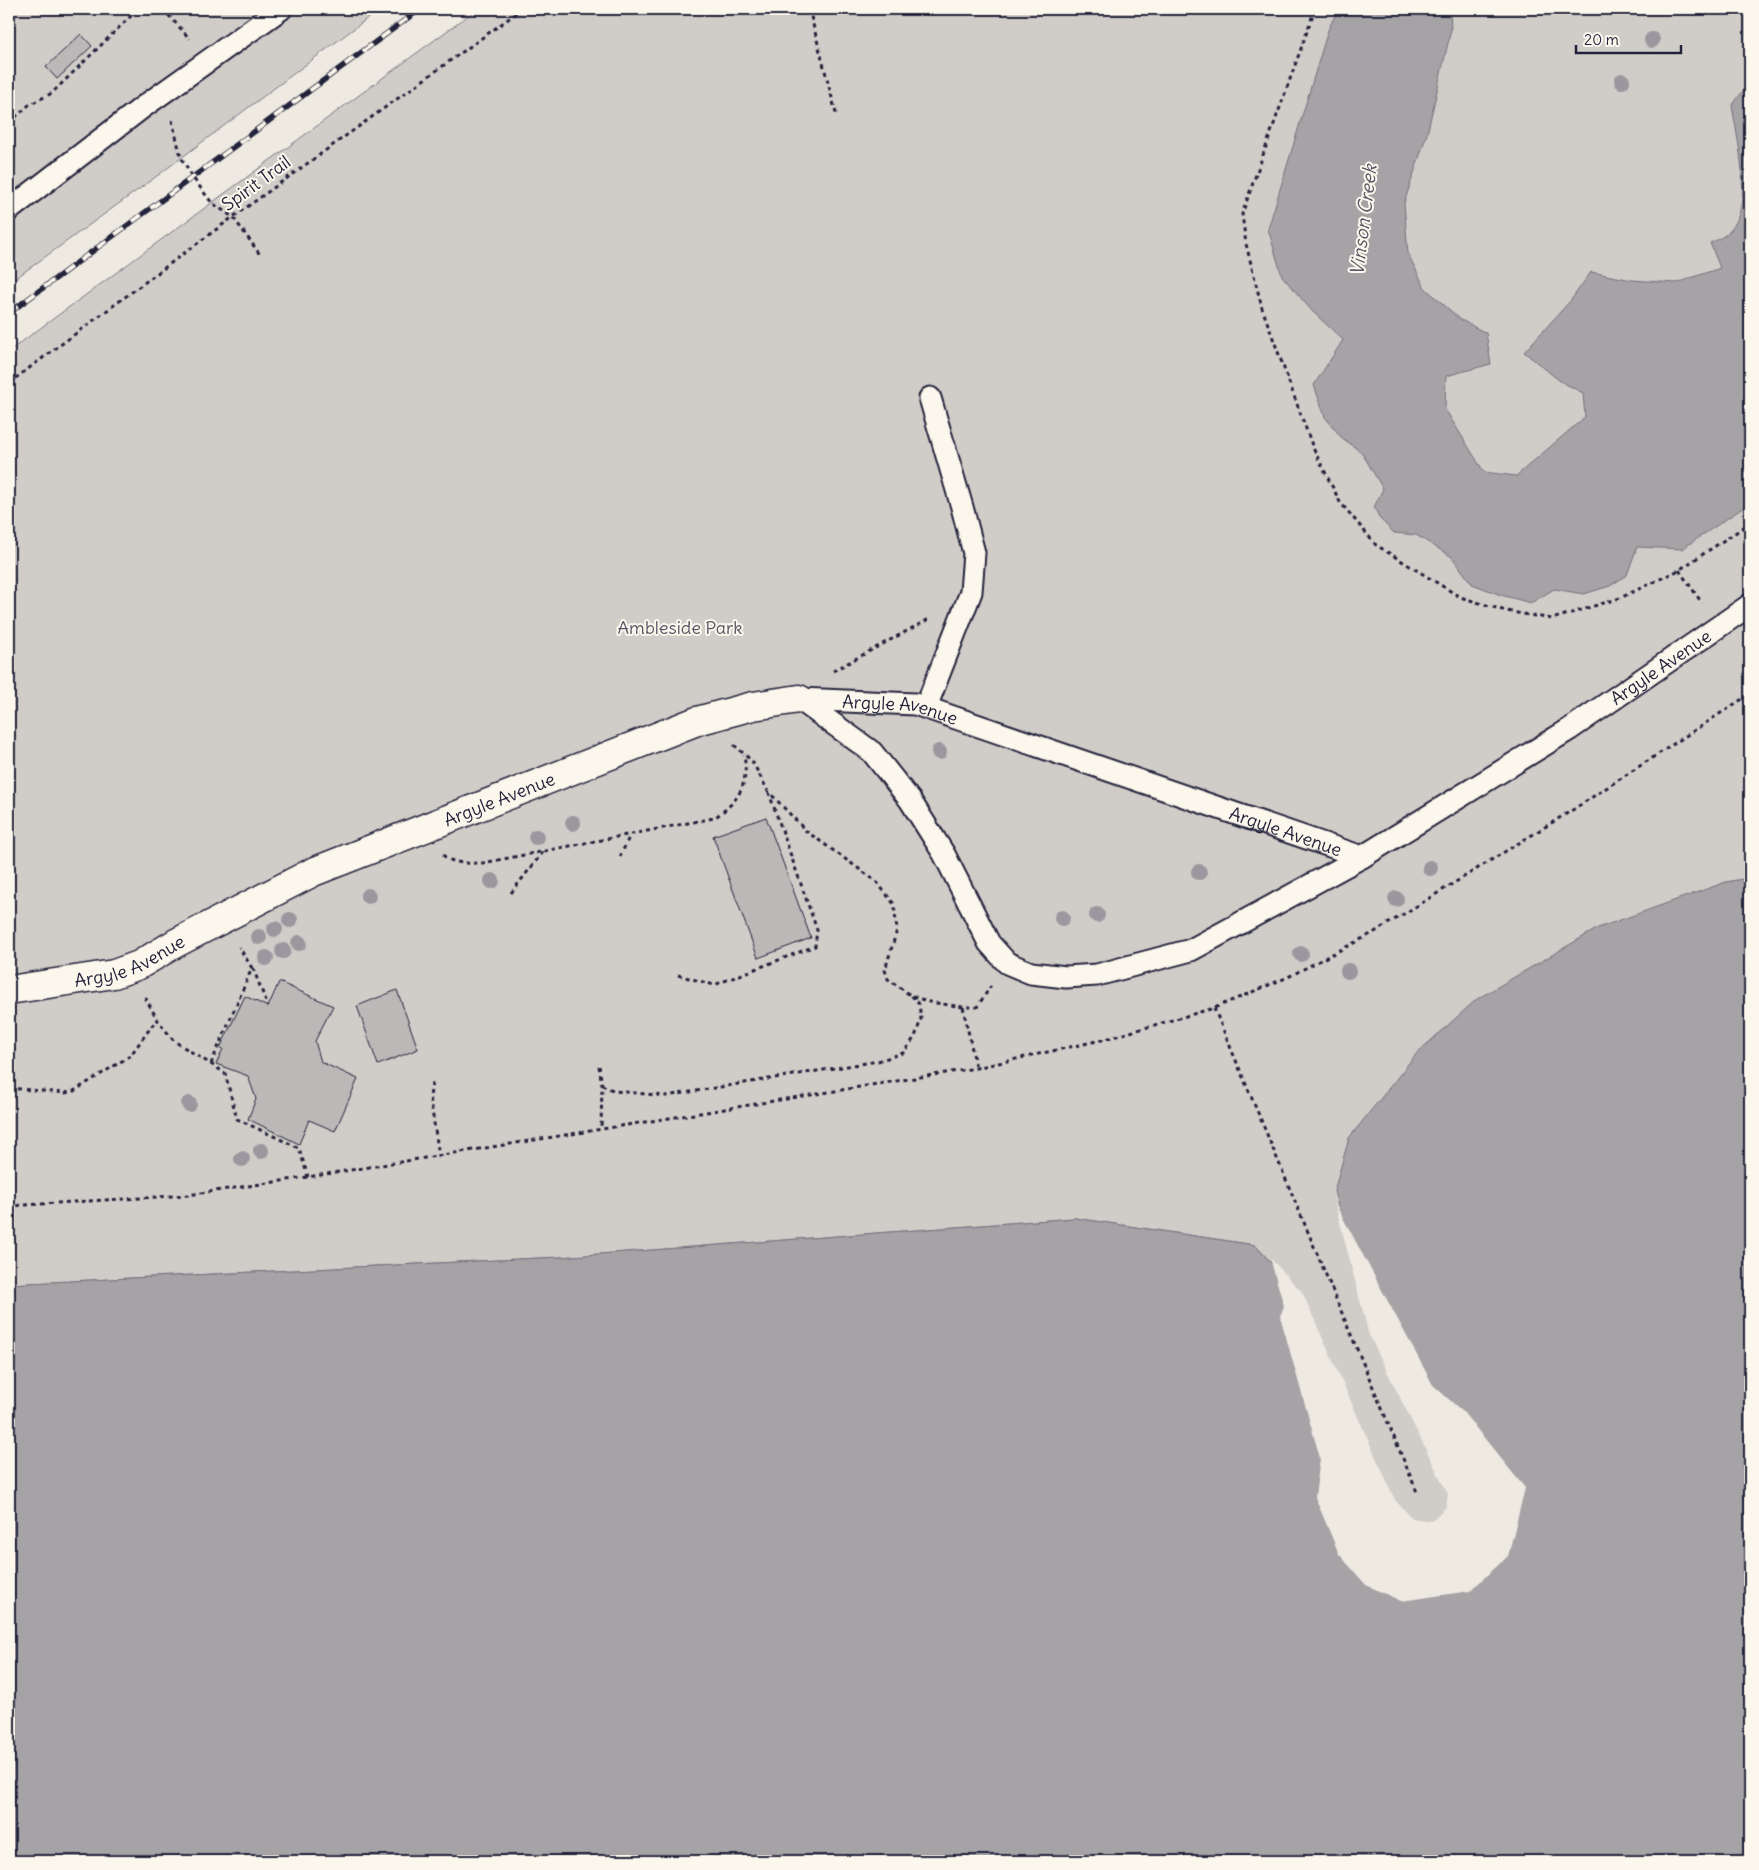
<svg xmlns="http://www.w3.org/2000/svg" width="1759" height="1870" font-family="Delius,sans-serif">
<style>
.green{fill:#d0cdc9;stroke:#797882}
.water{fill:#a6a3a7;stroke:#716f7c}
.pier{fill:#eeeae2}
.building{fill:#bcb8b8;stroke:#22223b}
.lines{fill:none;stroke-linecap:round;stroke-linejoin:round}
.lane-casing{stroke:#22223b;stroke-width:25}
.street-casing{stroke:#22223b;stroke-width:31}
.path{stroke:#22223b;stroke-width:3;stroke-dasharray:4 4;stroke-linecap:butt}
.lane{stroke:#fbf7ec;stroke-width:21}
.street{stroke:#fbf7ec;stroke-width:28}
.rail-casing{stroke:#22223b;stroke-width:5.5}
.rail{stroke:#fbf7ec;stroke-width:4;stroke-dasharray:11;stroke-linecap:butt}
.tree{fill:#9a989e}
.labels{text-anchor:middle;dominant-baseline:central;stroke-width:4;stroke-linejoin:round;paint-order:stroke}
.street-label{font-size:18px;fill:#22223b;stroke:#fbf7ec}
.park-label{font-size:18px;fill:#565566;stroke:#fbf7ec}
.water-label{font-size:19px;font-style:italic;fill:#575666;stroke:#fbf7ec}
</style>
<rect width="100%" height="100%" fill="#eeeae2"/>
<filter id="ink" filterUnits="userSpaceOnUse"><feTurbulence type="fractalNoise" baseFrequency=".02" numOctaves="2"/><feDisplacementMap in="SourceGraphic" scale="10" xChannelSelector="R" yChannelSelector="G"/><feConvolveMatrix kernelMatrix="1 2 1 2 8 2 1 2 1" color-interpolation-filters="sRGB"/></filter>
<g filter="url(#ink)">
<path class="green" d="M9,9H380L157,176L9,283Z
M477,9H1750V878L1726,882L1451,1493L1449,1509L1432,1523L1411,1521L1392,1502L1300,1294L1255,1245L1075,1218L560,1257L9,1284V351Z"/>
<path class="water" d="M1338,9H1450L1451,30L1427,134L1404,203L1408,254L1425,288L1461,320L1486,333L1491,364L1446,376L1445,409L1484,472L1516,476L1585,417L1583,393L1560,381L1524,352L1571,300L1591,272L1632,280L1676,283L1720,268L1710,243C1717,240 1725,236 1730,231C1754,205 1737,138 1732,106L1750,81V503L1682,549L1637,547L1627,575L1610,586L1584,594L1554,589L1531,603L1501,595L1472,584L1452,557L1416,535L1394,533L1380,519L1374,507L1383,489L1362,453L1341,437L1325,417L1314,385L1343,340L1312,311L1282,276L1268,229L1328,30Z
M1750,878V1861H9V1284L560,1257L1075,1218L1255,1245L1300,1294L1392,1502L1411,1521L1432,1523L1449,1509L1451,1493L1371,1334L1334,1191L1349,1138L1417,1053L1477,999L1598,928L1726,882Z"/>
<path class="pier" d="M1335,1203L1433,1385L1463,1412L1525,1488L1508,1556L1470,1591L1401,1601L1366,1585L1339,1554L1315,1497L1320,1458L1280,1316L1284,1306L1270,1258L1302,1292L1395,1500L1412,1518L1431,1521L1446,1507L1448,1494L1369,1335Z"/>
<path class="building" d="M81,34L92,46L57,79L46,67Z
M766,817L811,938L758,958L713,836Z
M279,982L333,1006L315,1041L321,1062L358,1079L335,1131L309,1120L299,1144L248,1119L256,1099L248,1076L216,1064L223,1049L220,1048L245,996L268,1007Z
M397,990L418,1049L378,1065L357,1006Z"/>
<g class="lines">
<g class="lane-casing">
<g id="lane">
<path d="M9,210L143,107L281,9"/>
<path id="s1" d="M799,699L872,752L910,800L944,854L989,943L1007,963L1031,973L1066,977L1097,975L1191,950L1362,857L1570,729L1750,605"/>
<path id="s2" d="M799,699L915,704L1362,857"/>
<path d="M926,707L971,592L974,553L962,507L930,398"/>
</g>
</g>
<g class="street-casing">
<g id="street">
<path id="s3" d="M9,990L114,974L139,965L176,943L313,872L697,721L753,706L799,699"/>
</g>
</g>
<path class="path" d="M163,9L190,39
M809,9L837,117
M1315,9L1242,214L1246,244L1262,308L1313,448L1340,502L1376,545L1460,597L1506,611L1552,619L1620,598L1679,570L1750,523
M172,120L181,157L193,178L212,203L233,217L261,256
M9,123L29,105L52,93L138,9
M9,383L233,217L522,9
M1679,570L1702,603
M833,671L929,619
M734,745L752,761L768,791L806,831L876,881L894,904L897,930L885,970L888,979L910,995L929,1002L963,1007H977L991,986
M443,855C453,865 470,863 483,863L714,818C739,801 749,785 744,755
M620,857L630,835
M511,893L543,852
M253,968L268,1007
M678,975L714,985L815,946L817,930L769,793
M145,997L157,1019L174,1041L225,1073L237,1119L299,1148L308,1177
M963,1007L976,1068
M1214,1008L1417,1492
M211,1064L252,968L239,947
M599,1066L602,1085L601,1129
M432,1083L430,1097L439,1156
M602,1085L615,1091L666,1096L878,1061L903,1053L915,1037L921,1019L919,1004L911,995
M9,1088L65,1093L74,1091L130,1056L157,1019
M9,1206L188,1195L308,1177L976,1068L1106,1039L1214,1008L1288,977L1373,933L1574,809L1750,694"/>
<use href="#lane" class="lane"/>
<use href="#street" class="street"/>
<g class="rail-casing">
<path id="rail" d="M9,313L420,9"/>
</g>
<use href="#rail" class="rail"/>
</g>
<g class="tree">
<circle cx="1652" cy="40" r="8"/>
<circle cx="1622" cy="81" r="8"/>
<circle cx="939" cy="752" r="8"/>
<circle cx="573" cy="823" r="8"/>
<circle cx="536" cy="837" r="8"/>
<circle cx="1430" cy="868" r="8"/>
<circle cx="1199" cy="872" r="8"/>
<circle cx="492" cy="881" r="8"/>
<circle cx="368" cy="896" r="8"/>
<circle cx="1396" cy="899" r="8"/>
<circle cx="1097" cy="915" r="8"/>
<circle cx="1062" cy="918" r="8"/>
<circle cx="290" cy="920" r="8"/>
<circle cx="275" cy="929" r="8"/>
<circle cx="259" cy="937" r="8"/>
<circle cx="299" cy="943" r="8"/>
<circle cx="283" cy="951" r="8"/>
<circle cx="1301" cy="954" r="8"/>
<circle cx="266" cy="958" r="8"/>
<circle cx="1348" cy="971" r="8"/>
<circle cx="189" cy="1104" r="8"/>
<circle cx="261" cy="1151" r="8"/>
<circle cx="242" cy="1159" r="8"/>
</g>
</g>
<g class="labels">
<g class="street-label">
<text transform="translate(256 183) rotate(-36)">Spirit Trail</text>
<text stroke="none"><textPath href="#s1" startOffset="1080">Argyle Avenue</textPath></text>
<text stroke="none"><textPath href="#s2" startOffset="102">Argyle Avenue</textPath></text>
<text stroke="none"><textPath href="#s3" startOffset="530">Argyle Avenue</textPath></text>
<text stroke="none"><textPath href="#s2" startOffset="508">Argyle Avenue</textPath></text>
<text stroke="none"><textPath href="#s3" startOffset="125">Argyle Avenue</textPath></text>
</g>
<g class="park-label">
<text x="680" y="627">Ambleside Park</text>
</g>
<g class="water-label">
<text transform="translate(1363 220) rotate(-83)">Vinson Creek</text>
</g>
</g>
<rect width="1759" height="1870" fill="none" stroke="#fbf7ec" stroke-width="30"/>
<rect x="15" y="15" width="1729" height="1840" fill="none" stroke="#22223b" stroke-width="2" filter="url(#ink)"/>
<path d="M1576 45v8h105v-8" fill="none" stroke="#22223b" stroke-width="2.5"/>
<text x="1584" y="45" font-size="15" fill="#22223b" stroke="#fbf7ec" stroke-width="4" paint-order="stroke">20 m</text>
</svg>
